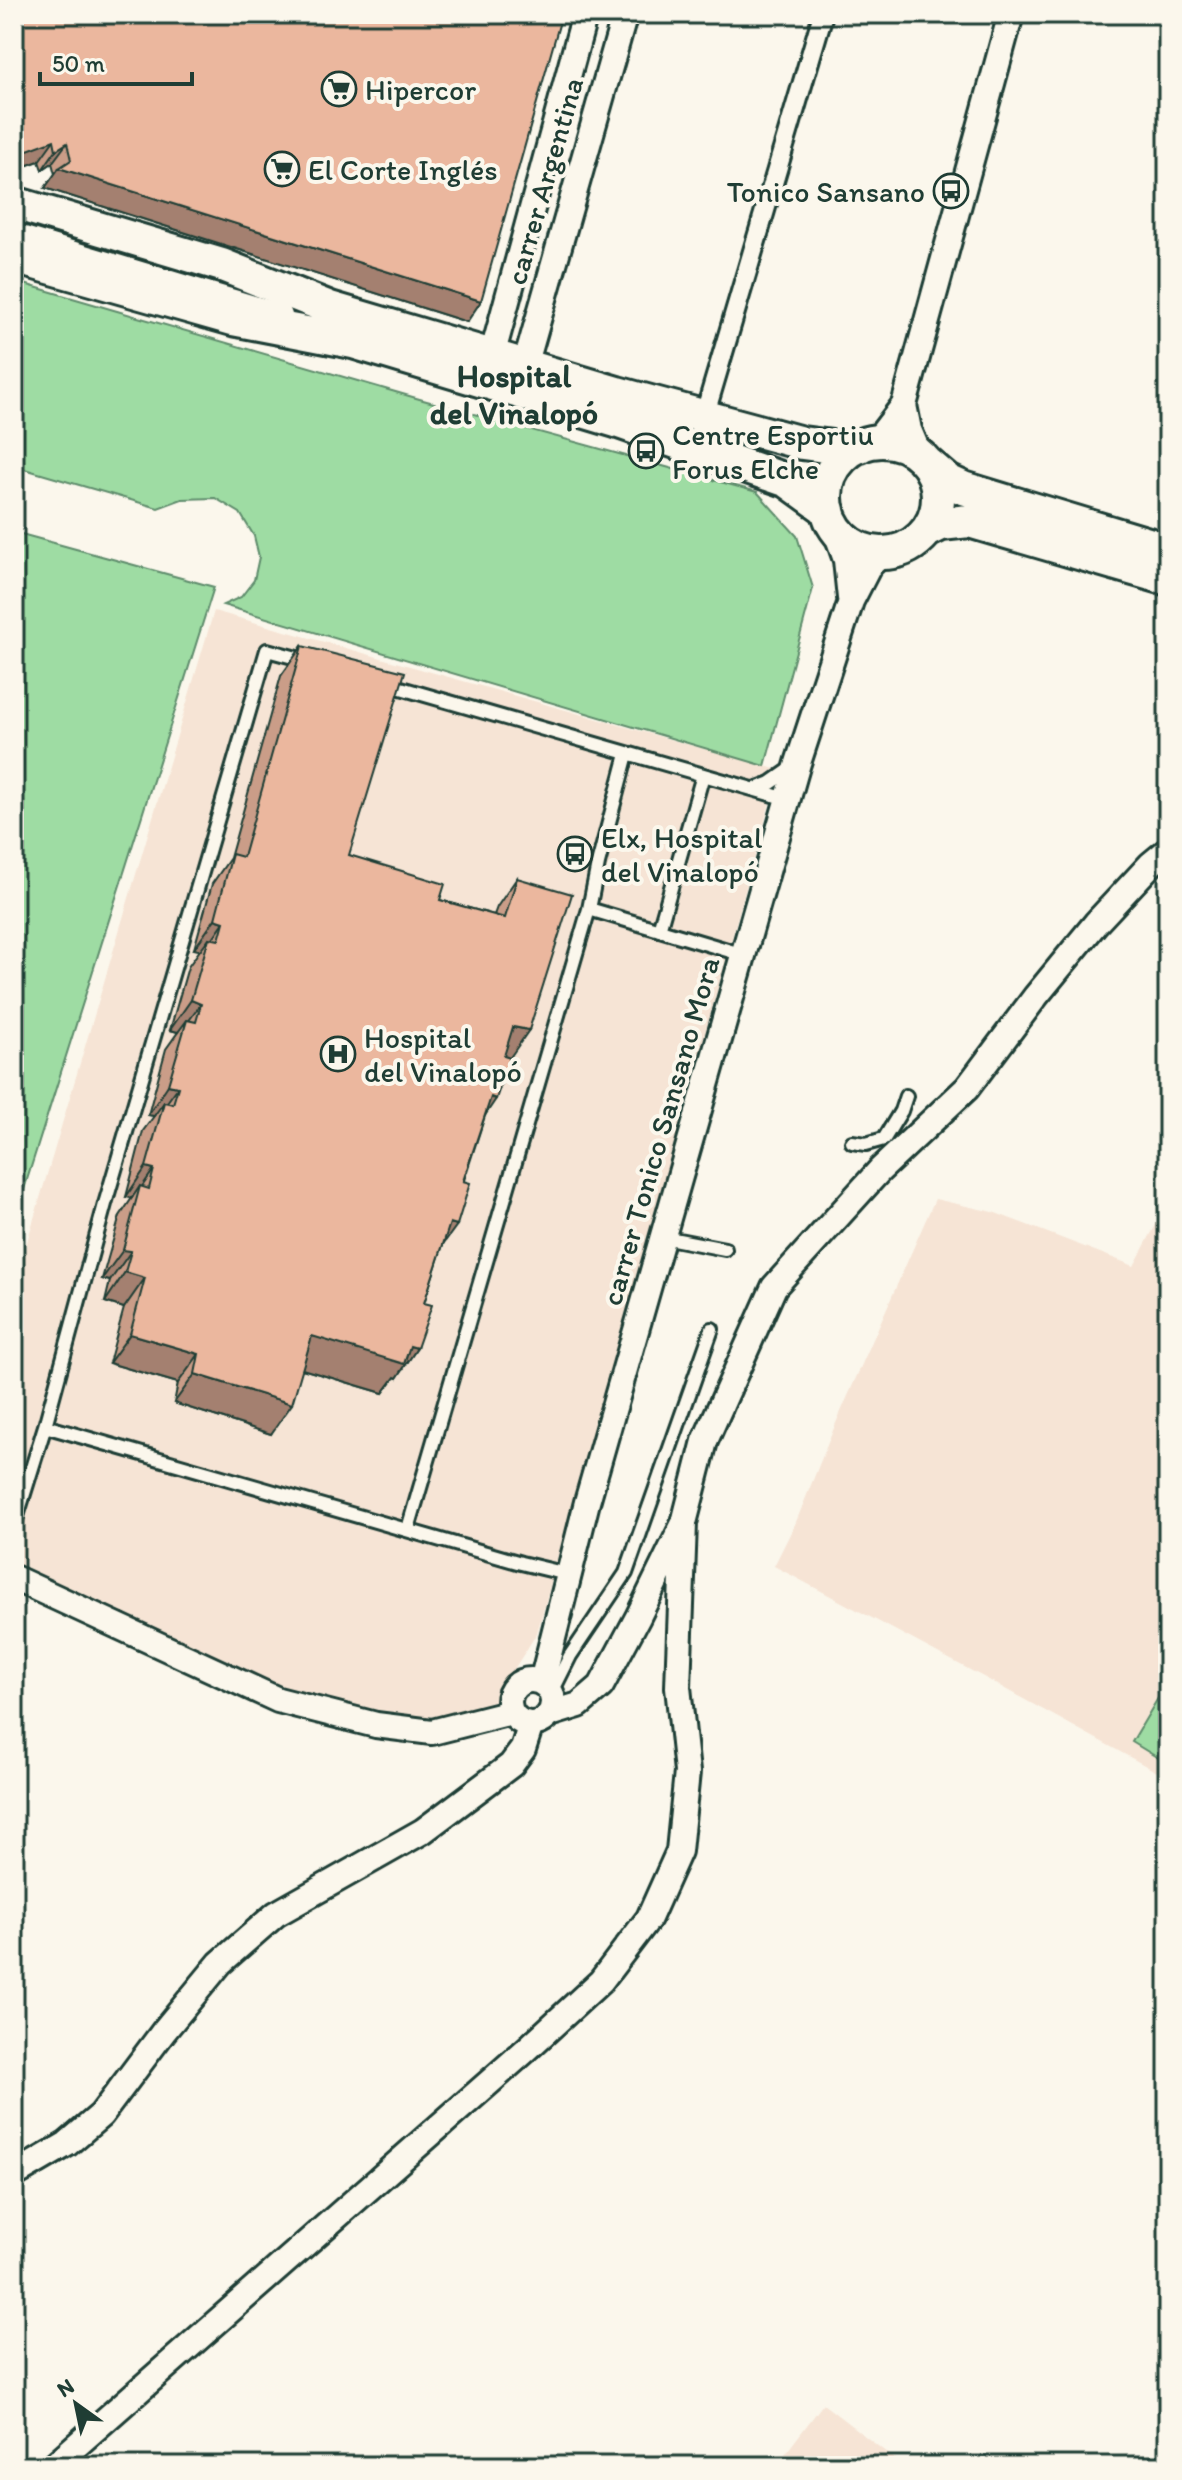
<svg xmlns="http://www.w3.org/2000/svg" width="1182" height="2480" font-family="Itim,sans-serif">
<style>
.built{fill:#f6e4d5}
.green{fill:#9edca3;stroke:#5e8c6c;stroke-width:2}
.lines{fill:none;stroke-linecap:round;stroke-linejoin:round}
.service-casing{stroke:#1f3d34;stroke-width:18}
.pedestrian-casing{stroke:#1f3d34;stroke-width:24}
.minor-casing{stroke:#1f3d34;stroke-width:30}
.secondary-casing{stroke:#1f3d34;stroke-width:38}
.service{stroke:#fbf7ec;stroke-width:12}
.pedestrian{stroke:#fbf7ec;stroke-width:18}
.minor{stroke:#fbf7ec;stroke-width:24}
.secondary{stroke:#fbf7ec;stroke-width:32}
.wall{fill:#ca9d88;stroke:#1f3d34;stroke-width:2}
.shaded-wall{fill:#a4806f;stroke:#1f3d34;stroke-width:2}
.building{fill:#ebb79e;stroke:#1f3d34;stroke-width:2}
.labels{text-anchor:middle;dominant-baseline:central;stroke-width:8;stroke-linejoin:round;paint-order:stroke}
.poi-label{font-size:30px;fill:#1f3d34;stroke:#fbf7ec;text-anchor:start}
.street-label{font-size:30px;fill:#1f3d34;stroke:#fbf7ec}
.neighbourhood-label{font-size:32px;font-weight:bold;fill:#1f3d34;stroke:#fbf7ec}
</style>
<rect width="100%" height="100%" fill="#fbf7ec"/>
<filter id="ink" filterUnits="userSpaceOnUse"><feTurbulence type="fractalNoise" baseFrequency=".0125" numOctaves="2"/><feDisplacementMap in="SourceGraphic" scale="16" xChannelSelector="R" yChannelSelector="G"/><feConvolveMatrix kernelMatrix="1 2 1 2 8 2 1 2 1" color-interpolation-filters="sRGB"/></filter>
<g filter="url(#ink)">
<path class="built" d="M214,611L779,770L537,1633L494,1701L455,1715L399,1719L278,1689L14,1565V1286Z
M935,1199L993,1212L1134,1266L1168,1202V1778L987,1679L774,1566L796,1522L836,1423Z
M823,2404L904,2466H776Z"/>
<path class="green" d="M14,281L423,400L757,492L797,536L813,588L765,766L223,605L241,597L254,580L259,557L254,536L240,513L215,498L182,499L158,508L14,466Z
M14,532L214,587L14,1221Z
M1161,1693L1168,1697V1764L1132,1742Z"/>
<g class="lines">
<g class="service-casing">
<path id="service" d="M387,684L787,799
M755,789L771,783L794,767
M589,909L744,955
M659,930L703,775
M852,1142L866,1144L884,1139L901,1111L906,1096
M663,1237L725,1249
M45,1426L105,1204L267,650L308,661
M14,1526L45,1426L521,1563L567,1574
M408,1529L589,909L598,864L627,754
M552,1692L570,1656L626,1573L712,1329"/>
</g>
<g class="pedestrian-casing">
<path id="pedestrian" d="M704,417L823,14"/>
</g>
<g class="minor-casing">
<path id="minor" d="M14,236L280,316
M492,356L585,14
M525,366L625,14
M904,405L909,430L920,456
M870,443L881,435L904,405L1011,14
M834,526L846,560L850,598
M14,1578L278,1700L376,1725L432,1732L511,1712
M509 1702a22 22 0 1 1 44 0a22 22 0 1 1-44 0Z
M542,1682L587,1502L798,763L851,601L869,566L883,553
M550,1714L579,1705L601,1686L638,1617L684,1523L705,1441L774,1287L880,1170L967,1088L1036,996L1096,923L1151,864L1168,850
M14,2175L67,2144L101,2115L164,2031L220,1963L276,1914L423,1831L511,1765L523,1749L531,1724
M53,2466L526,2050L601,1981L649,1918L679,1851L687,1772L678,1687L684,1523"/>
</g>
<g class="secondary-casing">
<path id="secondary" d="M14,203L222,265L330,308L617,393L802,443L840,448L860,446
M14,257L233,319L353,342L616,421L788,481L828,510
M826 497a56 56 0 1 1 112 0a56 56 0 1 1-112 0Z
M928,464L948,481L963,488L1168,550
M927,531L941,524L969,521L1168,579"/>
</g>
<use href="#service" class="service"/>
<use href="#pedestrian" class="pedestrian"/>
<use href="#minor" class="minor"/>
<use href="#secondary" class="secondary"/>
</g>
<path class="wall" d="M14,14L467,322L45,188L55,174L52,163L42,170L39,161L14,170Z
M302,646L349,855L440,900L494,915L497,907L517,878L510,1058L485,1116L424,1303L417,1348L397,1378L395,1377L383,1393L302,1369L271,1434L174,1403L178,1383L109,1363L124,1308L105,1302L110,1281L102,1279L120,1216L132,1198L126,1197L143,1131L154,1116L148,1115L166,1049L178,1032L170,1030L188,967L200,950L194,949L212,884L230,858L281,676Z"/>
<path class="shaded-wall" d="M54,140L39,161L14,170V150Z
M67,143L52,163L42,170L56,150Z
M59,168L481,301L467,322L45,188Z
M215,919L224,922L206,948L209,938L200,950L194,949Z
M191,1000L201,1004L185,1026L187,1020L178,1032L170,1030Z
M513,1027L529,1030L509,1059L493,1056Z
M168,1085L178,1087L162,1109L164,1102L154,1116L148,1115Z
M491,1097L496,1099L476,1129Z
M146,1167L154,1169L139,1191L140,1186L132,1198L126,1197Z
M450,1223L457,1225L436,1254Z
M123,1250L131,1251L110,1281L102,1279Z
M125,1272L145,1278L124,1308L105,1302Z
M130,1334L199,1354L178,1383L109,1363Z
M312,1336L410,1346L417,1348L397,1378L395,1377L383,1393L292,1366Z
M195,1374L292,1404L271,1434L174,1403Z"/>
<path class="building" d="M14,14H562L481,301L59,168L71,160L67,143L56,150L54,140L25,151L14,150Z
M302,646L405,672L349,855L445,884L440,900L505,918L517,878L572,894L529,1030L513,1027L504,1056L510,1058L496,1099L491,1097L463,1181L470,1183L457,1225L450,1223L424,1303L432,1305L417,1348L410,1346L404,1364L312,1336L292,1404L195,1374L199,1354L130,1334L145,1278L125,1272L131,1251L123,1250L140,1186L149,1189L154,1169L146,1167L164,1102L173,1104L178,1087L168,1085L187,1020L196,1022L201,1004L191,1000L209,938L219,940L224,922L215,919L232,854L243,857Z"/>
</g>
<defs>
<g id="supermarket-ring" transform="scale(1.8)"><circle r="9.5" fill="#fbf7ec" stroke="#1f3d34" stroke-width="1.5"/><path d="M-6-5.5h2.5l.6 2H6L4.5 2H-2.5L-4.4-4H-6ZM-1.5 3.2a1.3 1.3 0 1 0 .1 0ZM3 3.2a1.3 1.3 0 1 0 .1 0Z" fill="#1f3d34"/></g>
<g id="bus-ring" transform="scale(1.8)"><circle r="9.5" fill="#fbf7ec" stroke="#1f3d34" stroke-width="1.5"/><path d="M-5-6H5V4H4V6H2V4H-2V6H-4V4H-5ZM-3.5-4V0h7V-4ZM-3.5 1.2v1.5H-2V1.2ZM2 1.2v1.5H3.5V1.2Z" fill="#1f3d34"/></g>
<g id="hospital-ring" transform="scale(1.8)"><circle r="9.5" fill="#fbf7ec" stroke="#1f3d34" stroke-width="1.5"/><path d="M-5-5h3v3.5h4V-5h3V5h-3V1.5h-4V5h-3Z" fill="#1f3d34"/></g>
</defs>
<g fill-rule="evenodd">
<use href="#supermarket-ring" x="339" y="89"/>
<use href="#supermarket-ring" x="282" y="169"/>
<use href="#bus-ring" x="951" y="191"/>
<use href="#bus-ring" x="646" y="451"/>
<use href="#bus-ring" x="575" y="854"/>
<use href="#hospital-ring" x="338" y="1054"/>
</g>
<g class="labels">
<g class="poi-label">
<text x="365" y="89">Hipercor</text>
<text x="308" y="169">El Corte Inglés</text>
<text x="925" y="191" text-anchor="end">Tonico Sansano</text>
<text x="672" y="434">Centre Esportiu<tspan x="672" dy="34">Forus Elche</tspan></text>
<text x="601" y="837">Elx, Hospital<tspan x="601" dy="34">del Vinalopó</tspan></text>
<text x="364" y="1037">Hospital<tspan x="364" dy="34">del Vinalopó</tspan></text>
</g>
<g class="street-label">
<text transform="translate(544 181) rotate(-74)">carrer Argentina</text>
<text transform="translate(660 1131) rotate(-74)">carrer Tonico Sansano Mora</text>
</g>
<g class="neighbourhood-label">
<text x="514" y="376">Hospital<tspan x="514" dy="37">del Vinalopó</tspan></text>
</g>
</g>
<rect width="1182" height="2480" fill="none" stroke="#fbf7ec" stroke-width="48"/>
<rect x="24" y="24" width="1134" height="2432" fill="none" stroke="#1f3d34" stroke-width="3" filter="url(#ink)"/>
<g transform="translate(76 2404) rotate(327)" stroke="#fbf7ec" stroke-width="6" paint-order="stroke">
<path d="M0-6L14 30L0 20L-14 30Z" fill="#1f3d34"/>
<text y="-12" font-size="22" font-weight="bold" text-anchor="middle" fill="#1f3d34">N</text>
</g>
<path d="M40 72v12h152v-12" fill="none" stroke="#1f3d34" stroke-width="4"/>
<text x="52" y="72" font-size="24" fill="#1f3d34" stroke="#fbf7ec" stroke-width="6" paint-order="stroke">50 m</text>
</svg>
